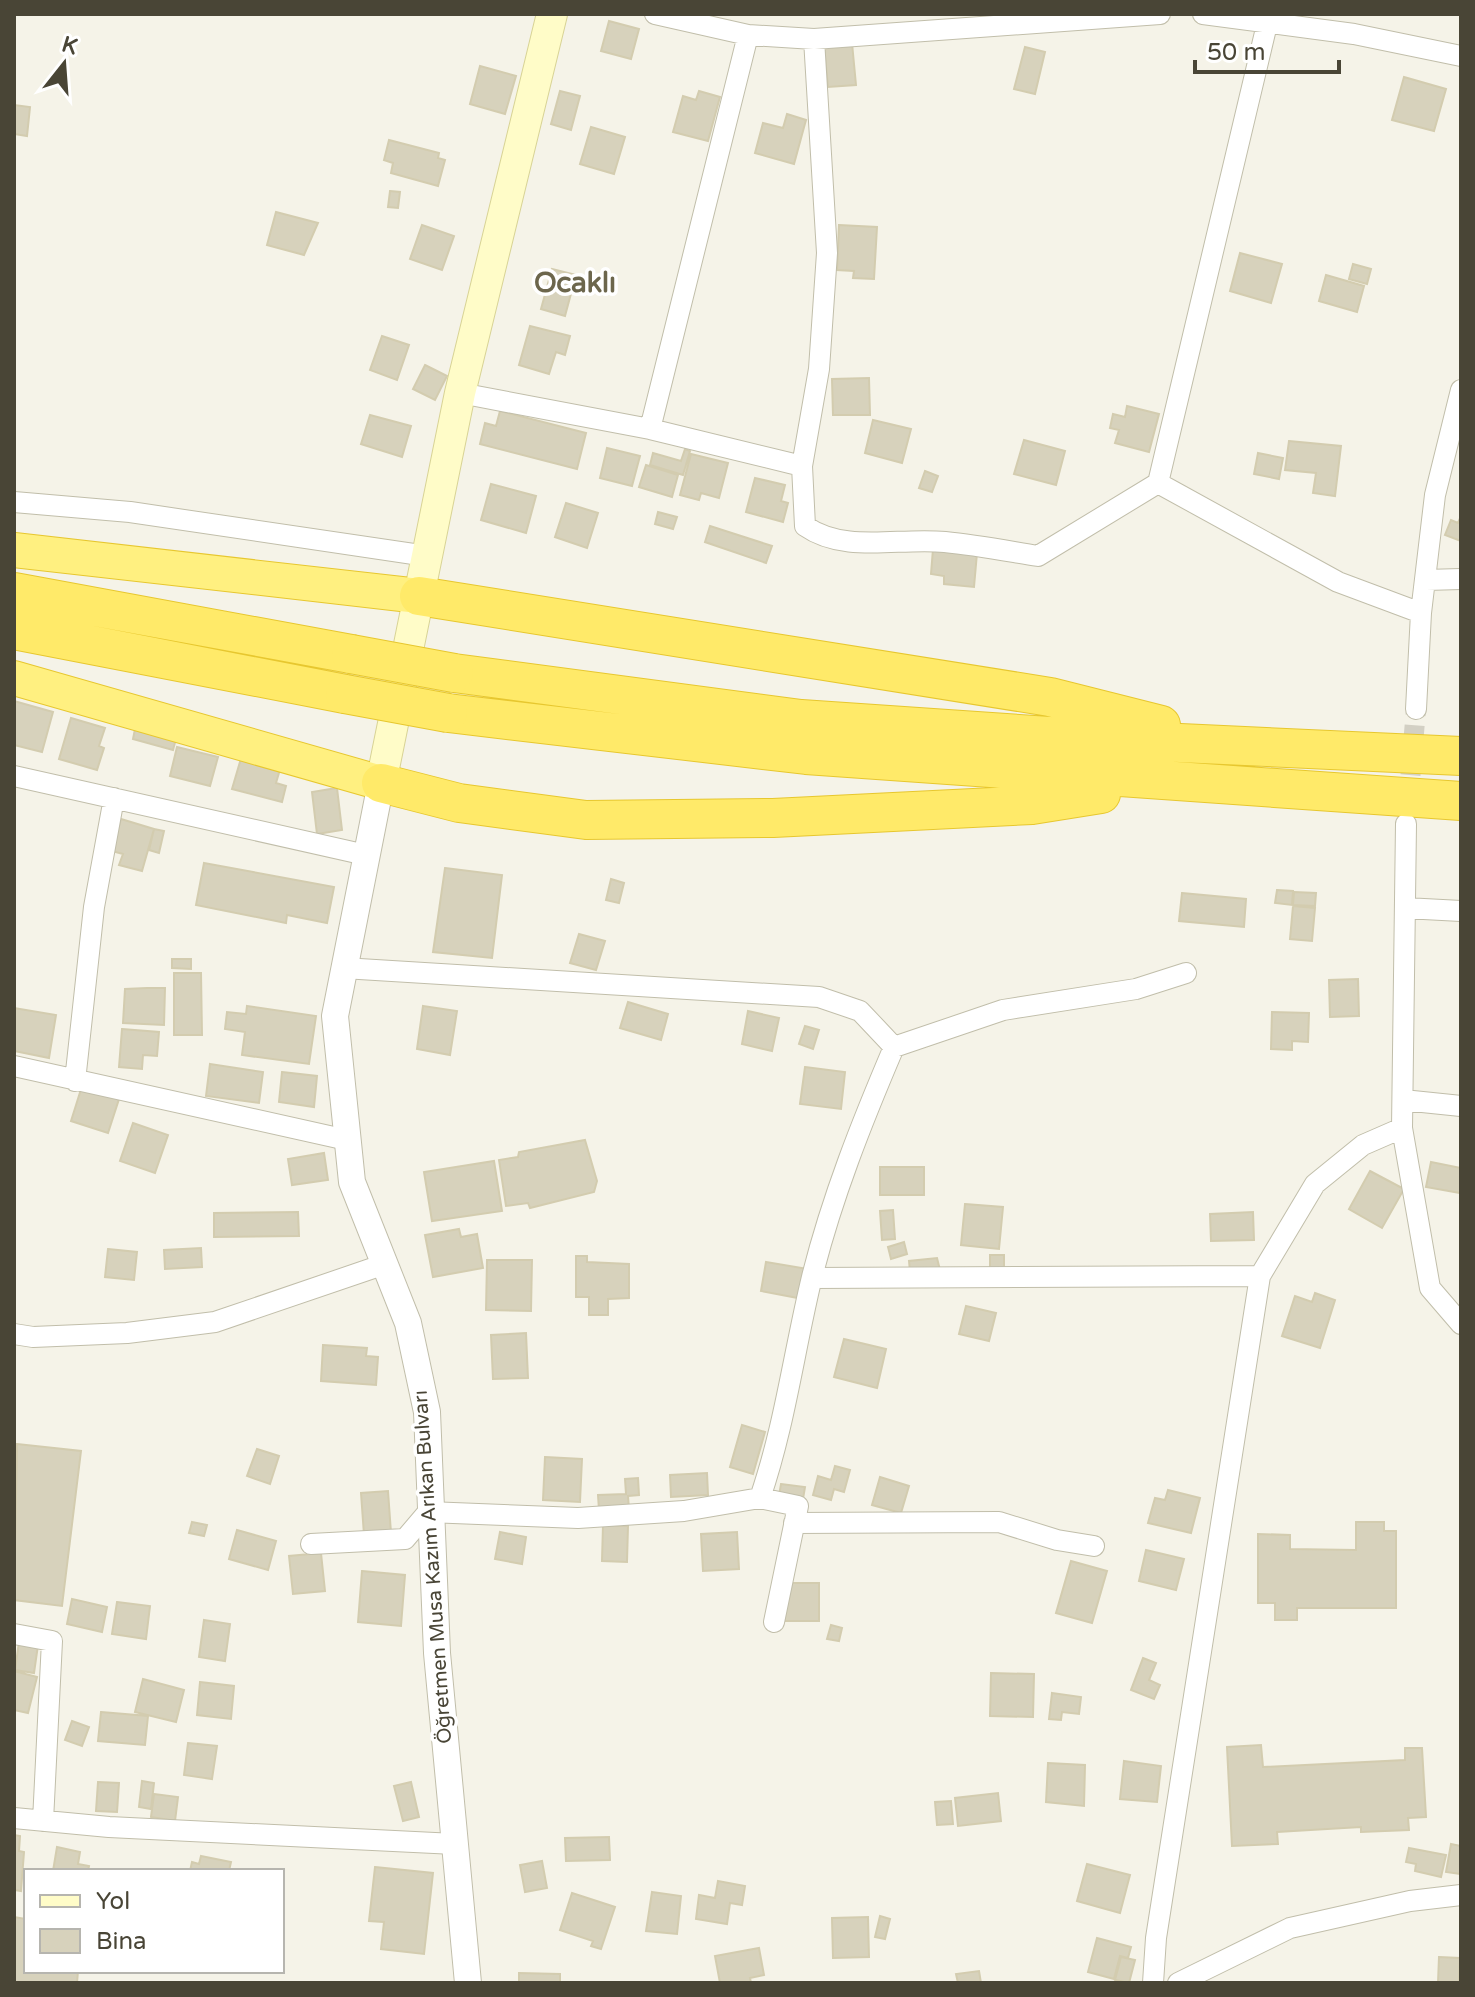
<svg xmlns="http://www.w3.org/2000/svg" width="1475" height="1997" font-family="'Varela Round',sans-serif">
<style>
.building{fill:#d7d2bc;stroke:#d3ccaf;stroke-width:2}
.lines{fill:none;stroke-linecap:round;stroke-linejoin:round}
.minor-tunnel{stroke:#d3d0c4;stroke-width:20;stroke-dasharray:20 10;stroke-linecap:butt}
.minor-casing{stroke:#c1beaa;stroke-width:22}
.tertiary-casing{stroke:#c1beaa;stroke-width:28}
.secondary-casing{stroke:#d8d395;stroke-width:32}
.trunk-casing{stroke:#e7c72f;stroke-width:36}
.motorway-casing{stroke:#e7c72f;stroke-width:40}
.minor{stroke:#fff;stroke-width:20}
.tertiary{stroke:#fff;stroke-width:26}
.secondary{stroke:#fffcc8;stroke-width:30}
.trunk{stroke:#fff080;stroke-width:34}
.motorway{stroke:#ffea69;stroke-width:38}
.motorway-bridge-casing{stroke:#e7c72f;stroke-width:40;stroke-linecap:butt}
.motorway-bridge{stroke:#ffea69;stroke-width:38}
.labels{text-anchor:middle;dominant-baseline:central;stroke-width:7;stroke-linejoin:round;paint-order:stroke}
.street-label{font-size:20px;fill:#494536;stroke:#fff}
.district-label{font-size:28px;font-weight:bold;fill:#6c664c;stroke:#fff}
</style>
<rect width="100%" height="100%" fill="#f5f3e8"/>
<path class="building" d="M609,21L639,29L631,59L601,51Z
M852,43L856,85L828,87L824,46Z
M1025,47L1045,52L1035,94L1014,89Z
M480,66L516,76L505,114L470,104Z
M1404,77L1446,89L1434,131L1392,120Z
M560,91L580,96L571,130L551,124Z
M699,91L720,97L708,141L673,132L683,96L696,100Z
M14,105L30,107L27,136L14,134Z
M787,114L806,120L794,164L755,153L763,123L783,128Z
M591,127L625,137L614,174L580,164Z
M389,140L439,153L438,158L445,160L438,186L391,173L393,163L384,160Z
M390,191L400,192L398,208L388,207Z
M276,212L318,223L304,255L267,245Z
M422,225L454,236L442,270L410,259Z
M839,225L877,227L874,279L853,278L854,271L837,270Z
M1240,253L1282,264L1271,303L1230,291Z
M1353,264L1371,269L1367,284L1349,279Z
M552,269L576,275L565,316L541,309Z
M1326,275L1364,286L1357,312L1319,301Z
M530,326L570,336L565,355L556,352L549,374L519,365Z
M382,336L409,345L397,380L370,370Z
M425,365L447,376L435,400L413,389Z
M869,378L870,415H833L832,379Z
M1127,406L1159,414L1149,452L1115,443L1119,430L1110,428L1113,414L1125,417Z
M500,411L586,433L577,469L480,444L485,423L496,426Z
M370,415L411,426L402,457L361,444Z
M873,420L911,429L902,463L865,453Z
M1024,440L1065,451L1056,485L1014,474Z
M1289,441L1341,446L1335,496L1313,493L1316,473L1285,470Z
M607,448L640,456L632,486L600,478Z
M685,449L690,451L683,475L650,465L653,453L681,461Z
M1258,453L1283,458L1279,479L1254,474Z
M691,454L728,463L719,498L701,493L699,500L680,495Z
M646,465L678,475L672,497L639,487Z
M925,471L938,476L932,492L919,488Z
M755,478L785,485L781,501L788,503L783,522L746,512Z
M491,484L536,496L526,533L481,520Z
M566,503L598,513L587,548L555,537Z
M658,512L677,517L673,529L655,524Z
M1461,516V541L1445,535L1451,520L1458,523Z
M710,526L772,546L766,563L705,542Z
M933,549L977,553L974,587L944,584V576L931,574Z
M14,701L53,712L42,752L14,745Z
M71,718L105,728L99,746L104,748L97,770L59,759Z
M136,724L177,735L173,750L133,739Z
M177,747L218,757L210,786L170,776Z
M242,755L281,766L276,783L286,786L282,802L232,789Z
M337,788L342,830L317,834L312,792Z
M121,819L154,829L142,871L119,865L123,854L112,851Z
M154,829L164,831L159,853L149,850Z
M204,863L334,887L327,923L287,915L286,923L196,905Z
M445,868L502,875L492,958L433,952Z
M611,879L624,883L619,903L606,900Z
M1277,890L1293,891L1292,905L1275,903Z
M1294,892L1316,893L1315,906L1293,905Z
M1182,893L1246,899L1244,927L1179,921Z
M1293,906L1315,908L1312,941L1290,939Z
M579,934L605,941L596,970L570,963Z
M172,959H191V969L172,968Z
M174,973H201L202,1035H174Z
M1358,979L1359,1016L1330,1017L1329,980Z
M147,988H165L164,1025L123,1023L125,989Z
M628,1002L668,1014L661,1040L620,1028Z
M247,1006L316,1016L309,1064L242,1055L245,1032L225,1029L227,1012L246,1014Z
M423,1006L457,1011L450,1055L417,1049Z
M14,1008L56,1015L49,1058L14,1051Z
M748,1011L779,1018L772,1051L742,1044Z
M1272,1012L1309,1013L1308,1042L1292,1041V1050L1271,1049Z
M805,1026L819,1030L813,1049L799,1044Z
M122,1029L159,1032L157,1056L143,1055L142,1069L119,1067Z
M210,1064L263,1072L259,1103L206,1096Z
M805,1067L845,1072L841,1109L800,1104Z
M282,1072L317,1076L314,1107L279,1102Z
M82,1086L119,1099L108,1133L71,1121Z
M133,1123L168,1135L155,1173L120,1161Z
M585,1140L597,1181L594,1192L530,1208L528,1203L506,1206L499,1160L518,1157L519,1152Z
M324,1153L328,1180L292,1185L288,1159Z
M494,1161L502,1211L432,1221L424,1172Z
M1431,1162L1461,1168L1460,1193L1426,1187Z
M880,1167H924V1195H880Z
M1370,1171L1404,1189L1382,1228L1349,1209Z
M965,1204L1003,1207L999,1249L961,1245Z
M893,1210L895,1239L882,1240L880,1211Z
M298,1212L299,1236L214,1237V1213Z
M1253,1212L1254,1240L1211,1241L1210,1214Z
M459,1229L461,1237L477,1234L483,1268L433,1277L425,1235Z
M904,1242L907,1254L891,1259L888,1247Z
M201,1248L202,1267L165,1269L164,1250Z
M108,1249L137,1252L134,1280L105,1277Z
M990,1255H1004V1268H990Z
M576,1256H587V1262L629,1264V1298L608,1299V1315H589V1297H576Z
M937,1258L940,1270L910,1272L909,1261Z
M487,1260H532L531,1311L486,1310Z
M766,1262L808,1269L803,1299L761,1291Z
M1315,1293L1335,1300L1320,1348L1282,1336L1295,1296L1312,1302Z
M966,1306L996,1313L989,1341L959,1334Z
M526,1333L528,1378L493,1379L491,1335Z
M844,1339L886,1349L877,1388L834,1377Z
M323,1345L367,1348L366,1356L378,1357L376,1385L321,1381Z
M742,1425L765,1432L753,1474L730,1467Z
M17,1444L81,1451L62,1606L14,1600Z
M257,1449L279,1456L270,1484L247,1476Z
M545,1457L582,1459L580,1502L543,1500Z
M835,1466L850,1470L844,1492L834,1489L831,1500L813,1495L818,1476L831,1480Z
M707,1473L708,1495L671,1497L670,1475Z
M880,1477L909,1486L901,1513L872,1505Z
M638,1478L639,1495L628,1496L629,1509L599,1510L598,1495L626,1494L625,1479Z
M781,1484L805,1487L803,1499L779,1496Z
M1168,1490L1200,1498L1191,1533L1148,1523L1155,1498L1165,1500Z
M388,1491L391,1533L364,1535L361,1493Z
M192,1522L207,1525L204,1536L189,1533Z
M1356,1522H1384V1531H1396V1608H1297V1620H1275V1603H1258V1534L1290,1535V1549L1356,1550Z
M603,1525L628,1526L627,1562L602,1561Z
M237,1530L276,1541L268,1570L229,1559Z
M500,1532L526,1537L522,1564L495,1559Z
M737,1532L739,1569L703,1571L701,1534Z
M1146,1550L1184,1559L1176,1590L1139,1581Z
M321,1553L325,1591L293,1594L289,1556Z
M1071,1561L1107,1571L1092,1623L1056,1613Z
M362,1571L405,1575L401,1626L358,1622Z
M782,1583H819V1621H783Z
M72,1599L107,1607L102,1632L67,1624Z
M117,1602L150,1606L146,1639L112,1634Z
M204,1620L230,1624L225,1661L199,1657Z
M831,1625L842,1628L839,1641L827,1639Z
M19,1642L38,1645L34,1673L15,1670Z
M1143,1658L1156,1663L1149,1680L1160,1685L1154,1699L1131,1690Z
M14,1671L37,1677L28,1713L14,1710Z
M991,1673L1034,1674L1033,1717L990,1716Z
M143,1679L184,1690L176,1722L135,1712Z
M200,1682L234,1686L231,1719L197,1715Z
M1052,1693L1081,1697L1079,1714L1062,1712L1061,1720L1049,1719Z
M101,1712L148,1716L145,1745L98,1741Z
M72,1721L89,1727L82,1746L65,1740Z
M188,1743L217,1746L212,1779L184,1775Z
M1261,1745L1263,1767L1405,1760V1748H1422L1426,1817L1408,1818L1409,1830L1361,1832V1827L1277,1832L1278,1844L1232,1846L1227,1747Z
M1124,1761L1161,1766L1157,1802L1120,1799Z
M1048,1763L1085,1765L1084,1806L1046,1802Z
M142,1781L154,1783L151,1809L139,1807Z
M98,1782L119,1783L117,1812L96,1811Z
M411,1782L419,1817L403,1821L394,1786Z
M998,1793L1001,1821L958,1826L955,1798Z
M154,1794L178,1797L175,1821L151,1817Z
M951,1801L953,1824L937,1825L935,1802Z
M14,1835L20,1836L19,1851L24,1852L21,1891L14,1890Z
M609,1837L610,1860L566,1861L565,1838Z
M1451,1844L1461,1846V1874L1446,1872Z
M57,1847L80,1852L78,1864L89,1866L88,1871H53Z
M1409,1848L1446,1855L1441,1877L1415,1871L1416,1864L1406,1862Z
M201,1856L231,1862L229,1871H190L192,1862L199,1864Z
M542,1861L547,1888L525,1892L520,1865Z
M1087,1864L1130,1875L1120,1913L1077,1901Z
M375,1867L433,1873L424,1954L381,1949L384,1922L369,1921Z
M718,1881L745,1886L742,1905L730,1903L727,1924L696,1919L699,1895L715,1898Z
M652,1892L681,1896L677,1934L646,1931Z
M572,1893L615,1907L601,1949L591,1946L593,1941L560,1930Z
M880,1916L890,1919L885,1939L875,1937Z
M14,1917L26,1919V1971H78L77,1983H14Z
M868,1917L869,1957L833,1958L832,1918Z
M1097,1938L1131,1947L1128,1958L1120,1956L1114,1979L1088,1972Z
M759,1948L764,1975L750,1978L751,1983H720L715,1956Z
M1121,1957L1135,1960L1129,1983L1115,1980Z
M1439,1957L1460,1958L1459,1983H1438Z
M979,1971L981,1983H958L956,1974Z
M519,1973L560,1974V1983H519Z"/>
<g class="lines">
<path class="minor-tunnel" d="M1408,805L1416,709"/>
<g class="minor-casing">
<path id="minor" d="M655,14L748,35L814,39L1160,14
M1203,14L1354,34L1461,56
M814,39L827,253L819,369L802,466L805,526C845,554 899,537 945,542C976,545 1007,551 1038,556L1158,483L1268,20
M460,393L650,429L802,466
M650,429L748,35
M1158,483L1338,582L1421,613
M14,502L130,512L427,556
M1426,580L1461,579
M1416,709L1421,613L1435,495L1461,390
M14,776L366,855
M1406,824L1402,1128L1430,1288L1461,1324
M1405,908L1461,911
M343,968L819,997L860,1011L894,1047
M14,1066L347,1140
M75,1081L94,907L114,798
M1403,1100L1461,1106
M812,1278L1260,1276
M14,1334L33,1337L127,1333L215,1322L385,1264
M760,1498L798,1506L774,1622
M794,1523L999,1522L1057,1540L1094,1546
M311,1544L405,1539L428,1512L578,1518L684,1511L760,1498C785,1425 794,1351 812,1277C832,1197 862,1122 894,1047L1003,1010L1136,989L1186,973
M14,1634L52,1641L43,1821
M14,1818L109,1827L455,1844
M1153,1983L1156,1938L1260,1276L1315,1184L1363,1145L1402,1128
M1178,1983L1290,1928L1410,1901L1461,1895"/>
</g>
<g class="tertiary-casing">
<path id="tertiary" d="M381,783L335,1016L352,1182L408,1323L427,1412L437,1653L468,1983"/>
</g>
<g class="secondary-casing">
<path id="secondary" d="M381,783L460,393L552,14"/>
</g>
<g class="trunk-casing">
<path id="trunk" d="M14,550L419,596
M14,678L381,783"/>
</g>
<g class="motorway-casing">
<path id="motorway" d="M14,592L351,654
M419,596L1050,697L1161,725
M14,630L345,694
M454,673L801,719L1094,739L1461,756
M448,713L806,755L1461,801
M381,783L459,803L586,820L773,818L1032,805L1101,794"/>
</g>
<use href="#minor" class="minor"/>
<use href="#tertiary" class="tertiary"/>
<use href="#secondary" class="secondary"/>
<use href="#trunk" class="trunk"/>
<use href="#motorway" class="motorway"/>
<g class="motorway-bridge-casing">
<path id="motorway-bridge" d="M351,654L454,673
M345,694L448,713"/>
</g>
<use href="#motorway-bridge" class="motorway-bridge"/>
</g>
<g class="labels">
<g class="street-label">
<text transform="translate(433 1567) rotate(-94)">Öğretmen Musa Kazım Arıkan Bulvarı</text>
</g>
<g class="district-label">
<text x="575" y="283">Ocaklı</text>
</g>
</g>
<rect width="1475" height="1997" fill="none" stroke="#494536" stroke-width="32"/>
<rect x="24" y="1869" width="260" height="104" fill="#ffffff" stroke="#b6b5af" stroke-width="2"/>
<rect x="40" y="1895" width="40" height="12" fill="#fffcc8" stroke="#b6b5af" stroke-width="2"/>
<text x="96" y="1909" font-size="24" fill="#494536">Yol</text>
<rect x="40" y="1929" width="40" height="24" fill="#d7d2bc" stroke="#b6b5af" stroke-width="2"/>
<text x="96" y="1949" font-size="24" fill="#494536">Bina</text>
<g transform="translate(64 64) rotate(17)" stroke="#ffffff" stroke-width="6" paint-order="stroke">
<path d="M0-6L14 30L0 20L-14 30Z" fill="#494536"/>
<text y="-12" font-size="22" font-weight="bold" text-anchor="middle" fill="#494536">K</text>
</g>
<path d="M1195 60v12h144v-12" fill="none" stroke="#494536" stroke-width="4"/>
<text x="1207" y="60" font-size="24" fill="#494536" stroke="#ffffff" stroke-width="6" paint-order="stroke">50 m</text>
</svg>
